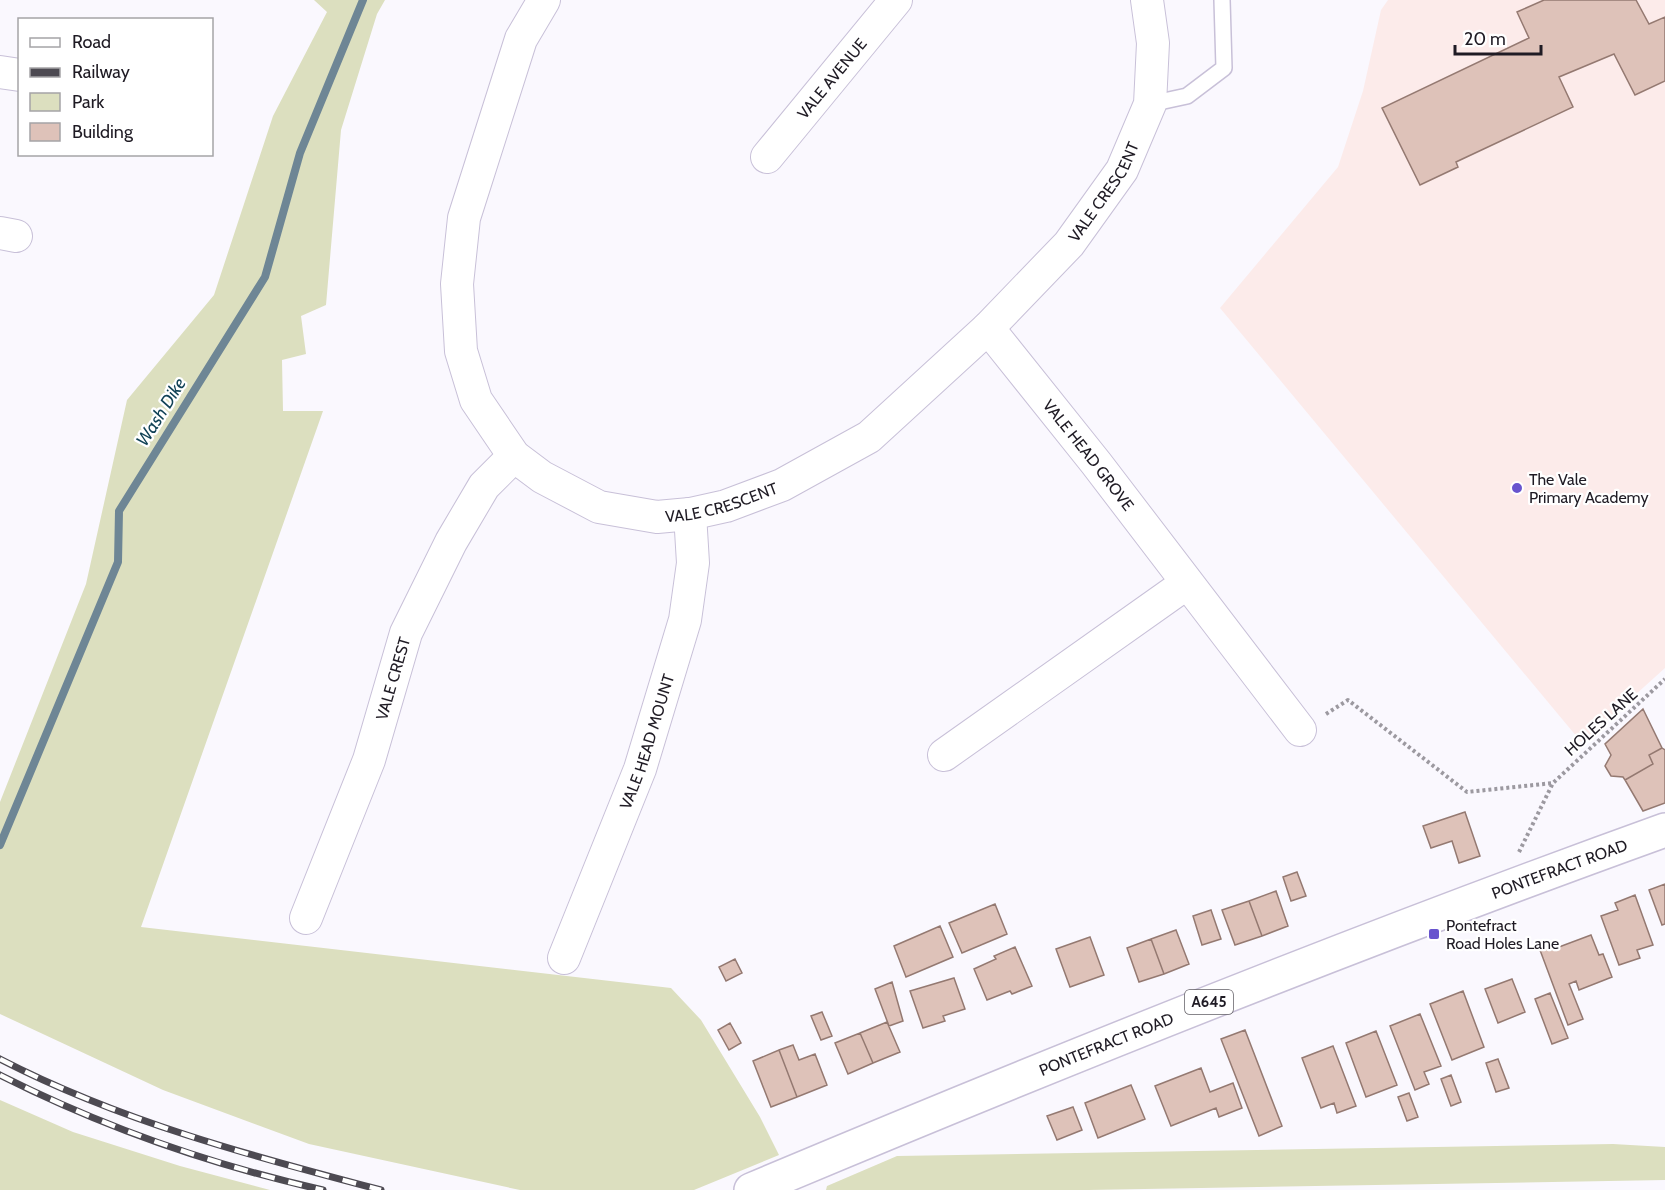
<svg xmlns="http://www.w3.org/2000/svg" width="1665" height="1190" font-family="Cabin,sans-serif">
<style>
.education{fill:#fcebea}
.green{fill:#dcdfbf}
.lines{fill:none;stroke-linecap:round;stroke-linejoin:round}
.stream{stroke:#6e8695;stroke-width:8}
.building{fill:#dec2b9;stroke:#947971;stroke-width:1.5}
.service-casing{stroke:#c8c0d8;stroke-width:18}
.minor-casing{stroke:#c8c0d8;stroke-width:34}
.primary-casing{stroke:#c8c0d8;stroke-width:36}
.path{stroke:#9c99a0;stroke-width:4;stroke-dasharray:3 3;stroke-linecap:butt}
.service{stroke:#fff;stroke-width:15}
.minor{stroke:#fff;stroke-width:32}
.primary{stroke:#fff;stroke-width:33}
.rail-casing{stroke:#4d4a52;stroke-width:7}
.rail{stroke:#fff;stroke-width:4.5;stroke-dasharray:14;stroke-linecap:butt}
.poi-dot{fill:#6854ce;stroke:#fff;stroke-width:2}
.labels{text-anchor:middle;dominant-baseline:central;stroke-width:4.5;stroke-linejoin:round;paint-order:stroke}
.shield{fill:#fff;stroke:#625f66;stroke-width:1.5}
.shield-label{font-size:15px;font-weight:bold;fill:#1f1b24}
.street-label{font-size:16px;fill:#1f1b24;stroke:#fff}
.poi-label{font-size:16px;fill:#1f1b24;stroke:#fff;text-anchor:start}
.water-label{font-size:18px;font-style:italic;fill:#114256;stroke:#fff}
</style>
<rect width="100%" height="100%" fill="#faf8fe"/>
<path class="education" d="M1388,0H1665V668L1582,743L1220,308L1338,167L1363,91L1381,10Z"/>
<path class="green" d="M314,0H385L377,14L341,130L326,305L301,316L306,354L282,360L283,411H323L141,927L671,988L701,1020L760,1117L779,1155L694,1190H520L309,1144L163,1090L0,1014V802L86,584L127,400L214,295L273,116L327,12Z
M0,1100L73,1132L180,1166L270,1190H0Z
M1613,1144L1665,1147V1180L1088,1190H826L827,1186L897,1156Z"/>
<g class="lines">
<path class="stream" d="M0,845L118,562L119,511L265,277L300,153L363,0"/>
</g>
<path class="building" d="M1544,0H1636L1649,24L1665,17V81L1635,95L1614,54L1559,77L1573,107L1456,162L1458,167L1420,185L1382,108L1529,38L1517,12Z
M1643,709L1662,748L1649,755L1653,764L1625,780L1623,777L1611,776L1605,766L1611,755L1605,744Z
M1662,748L1665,750V803L1643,811L1625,780L1653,764L1649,755Z
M1465,812L1480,856L1459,863L1452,841L1431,848L1423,826Z
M1297,872L1306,896L1291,901L1283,877Z
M1665,884V924L1662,925L1649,890Z
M1276,891L1288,926L1262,936L1249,901Z
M1635,895L1653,945L1637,950L1640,958L1619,965L1601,916L1618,910L1615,903Z
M1249,901L1262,936L1235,945L1222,910Z
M995,904L1007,934L962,953L949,923Z
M1211,910L1221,939L1202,945L1193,916Z
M940,926L953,957L906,977L894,946Z
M1176,930L1189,964L1164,974L1151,939Z
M1591,935L1599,955L1603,954L1612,977L1579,990L1576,981L1569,984L1583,1019L1568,1025L1540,950L1550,947L1551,950Z
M1090,937L1104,975L1070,987L1056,949Z
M1151,939L1164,974L1139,982L1127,948Z
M1015,947L1032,986L1012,994L1010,991L987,1000L974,969L996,959L994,956Z
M735,959L742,973L726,981L719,967Z
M954,978L965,1009L943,1016L945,1021L923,1028L910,991Z
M1512,979L1525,1012L1498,1023L1485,989Z
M892,982L903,1021L889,1026L875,989Z
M1463,991L1484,1047L1452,1060L1430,1004Z
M1550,993L1568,1038L1552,1044L1535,999Z
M822,1012L832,1036L821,1040L811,1016Z
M1420,1014L1441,1066L1424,1072L1429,1084L1415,1090L1390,1026Z
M887,1022L900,1052L873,1063L860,1033Z
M730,1023L741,1043L729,1050L718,1030Z
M1245,1030L1282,1126L1259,1136L1221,1039Z
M1376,1031L1397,1085L1366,1097L1346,1043Z
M860,1033L873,1063L848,1074L835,1043Z
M793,1045L799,1060L815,1054L827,1085L797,1097L779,1050Z
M1333,1046L1356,1106L1337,1113L1334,1103L1321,1108L1302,1058Z
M779,1050L797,1097L771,1107L753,1061Z
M1498,1059L1509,1088L1496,1092L1486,1063Z
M1201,1068L1210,1092L1233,1083L1242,1108L1219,1117L1216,1108L1171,1126L1155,1086Z
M1451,1075L1461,1102L1451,1106L1441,1079Z
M1131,1085L1145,1119L1098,1138L1085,1103Z
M1409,1093L1418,1117L1407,1121L1398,1097Z
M1073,1107L1082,1130L1057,1140L1047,1116Z"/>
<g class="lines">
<g class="service-casing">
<path id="service" d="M1150,104L1187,96L1224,68L1222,0"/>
</g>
<g class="minor-casing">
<g id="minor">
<path id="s1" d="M544,0L521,39L464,218L457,284L461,351L476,400L514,456L542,477L599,507L657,517L690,514L726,506L782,485L869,437L988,328L1069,244L1122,170L1150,104L1153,43L1147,0"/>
<path d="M0,72L20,75"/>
<path id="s2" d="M767,157L896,0"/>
<path d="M0,233L16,236"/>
<path id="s3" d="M988,328L1096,463L1300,730"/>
<path d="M944,755L1187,583"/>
<path id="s4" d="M306,918L369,760L406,633L451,542L484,486L514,456"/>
<path id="s5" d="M564,958L640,769L685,620L693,563L690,514"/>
</g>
</g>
<g class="primary-casing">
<g id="primary">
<path id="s6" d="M751,1190C1053,1063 1357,941 1665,830"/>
</g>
</g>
<path class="path" d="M1326,714L1348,700L1467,792L1553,783
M1519,852L1553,783L1665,679"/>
<use href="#service" class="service"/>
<use href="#minor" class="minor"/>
<use href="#primary" class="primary"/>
<g class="rail-casing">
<path id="rail" d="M0,1059C120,1121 251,1156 381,1190
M0,1075C101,1126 212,1165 323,1190"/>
</g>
<use href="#rail" class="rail"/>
</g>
<g class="poi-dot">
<circle cx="1517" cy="488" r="6"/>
<rect x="1428" y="928" width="12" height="12" rx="3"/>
</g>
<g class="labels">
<rect class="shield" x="1185" y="990" width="48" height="24" rx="4.5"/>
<g class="shield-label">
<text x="1209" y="1002">A645</text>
</g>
<g class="street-label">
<text stroke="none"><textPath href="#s2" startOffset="102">VALE AVENUE</textPath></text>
<text stroke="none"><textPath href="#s1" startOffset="1214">VALE CRESCENT</textPath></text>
<text stroke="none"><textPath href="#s3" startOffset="162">VALE HEAD GROVE</textPath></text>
<text stroke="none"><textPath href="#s1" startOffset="710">VALE CRESCENT</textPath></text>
<text stroke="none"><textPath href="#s4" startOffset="255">VALE CREST</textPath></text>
<text transform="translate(1601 722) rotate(-42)">HOLES LANE</text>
<text stroke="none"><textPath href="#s5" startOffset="232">VALE HEAD MOUNT</textPath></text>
<text stroke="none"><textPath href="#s6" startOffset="870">PONTEFRACT ROAD</textPath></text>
<text stroke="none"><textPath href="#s6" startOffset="384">PONTEFRACT ROAD</textPath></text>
</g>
<g class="poi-label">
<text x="1529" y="479">The Vale<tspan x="1529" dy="18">Primary Academy</tspan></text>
<text x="1446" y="925">Pontefract<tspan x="1446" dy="18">Road Holes Lane</tspan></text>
</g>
<g class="water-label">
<text transform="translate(161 412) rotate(-58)">Wash Dike</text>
</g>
</g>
<rect x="18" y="18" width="195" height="138" fill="#ffffff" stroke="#a5a4a7" stroke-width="1.5"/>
<rect x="30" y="38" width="30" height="9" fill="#ffffff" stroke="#a5a4a7" stroke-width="1.5"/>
<text x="72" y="48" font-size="18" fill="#1f1b24">Road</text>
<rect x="30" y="68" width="30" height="9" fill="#4d4a52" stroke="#a5a4a7" stroke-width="1.5"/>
<text x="72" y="78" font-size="18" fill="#1f1b24">Railway</text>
<rect x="30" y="93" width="30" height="18" fill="#dcdfbf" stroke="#a5a4a7" stroke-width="1.5"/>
<text x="72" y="108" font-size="18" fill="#1f1b24">Park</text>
<rect x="30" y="123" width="30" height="18" fill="#dec2b9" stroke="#a5a4a7" stroke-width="1.5"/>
<text x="72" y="138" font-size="18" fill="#1f1b24">Building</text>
<path d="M1455 45v9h86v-9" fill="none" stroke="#1f1b24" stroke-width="3"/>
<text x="1464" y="45" font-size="18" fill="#1f1b24" stroke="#ffffff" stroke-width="4.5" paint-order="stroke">20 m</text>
</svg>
